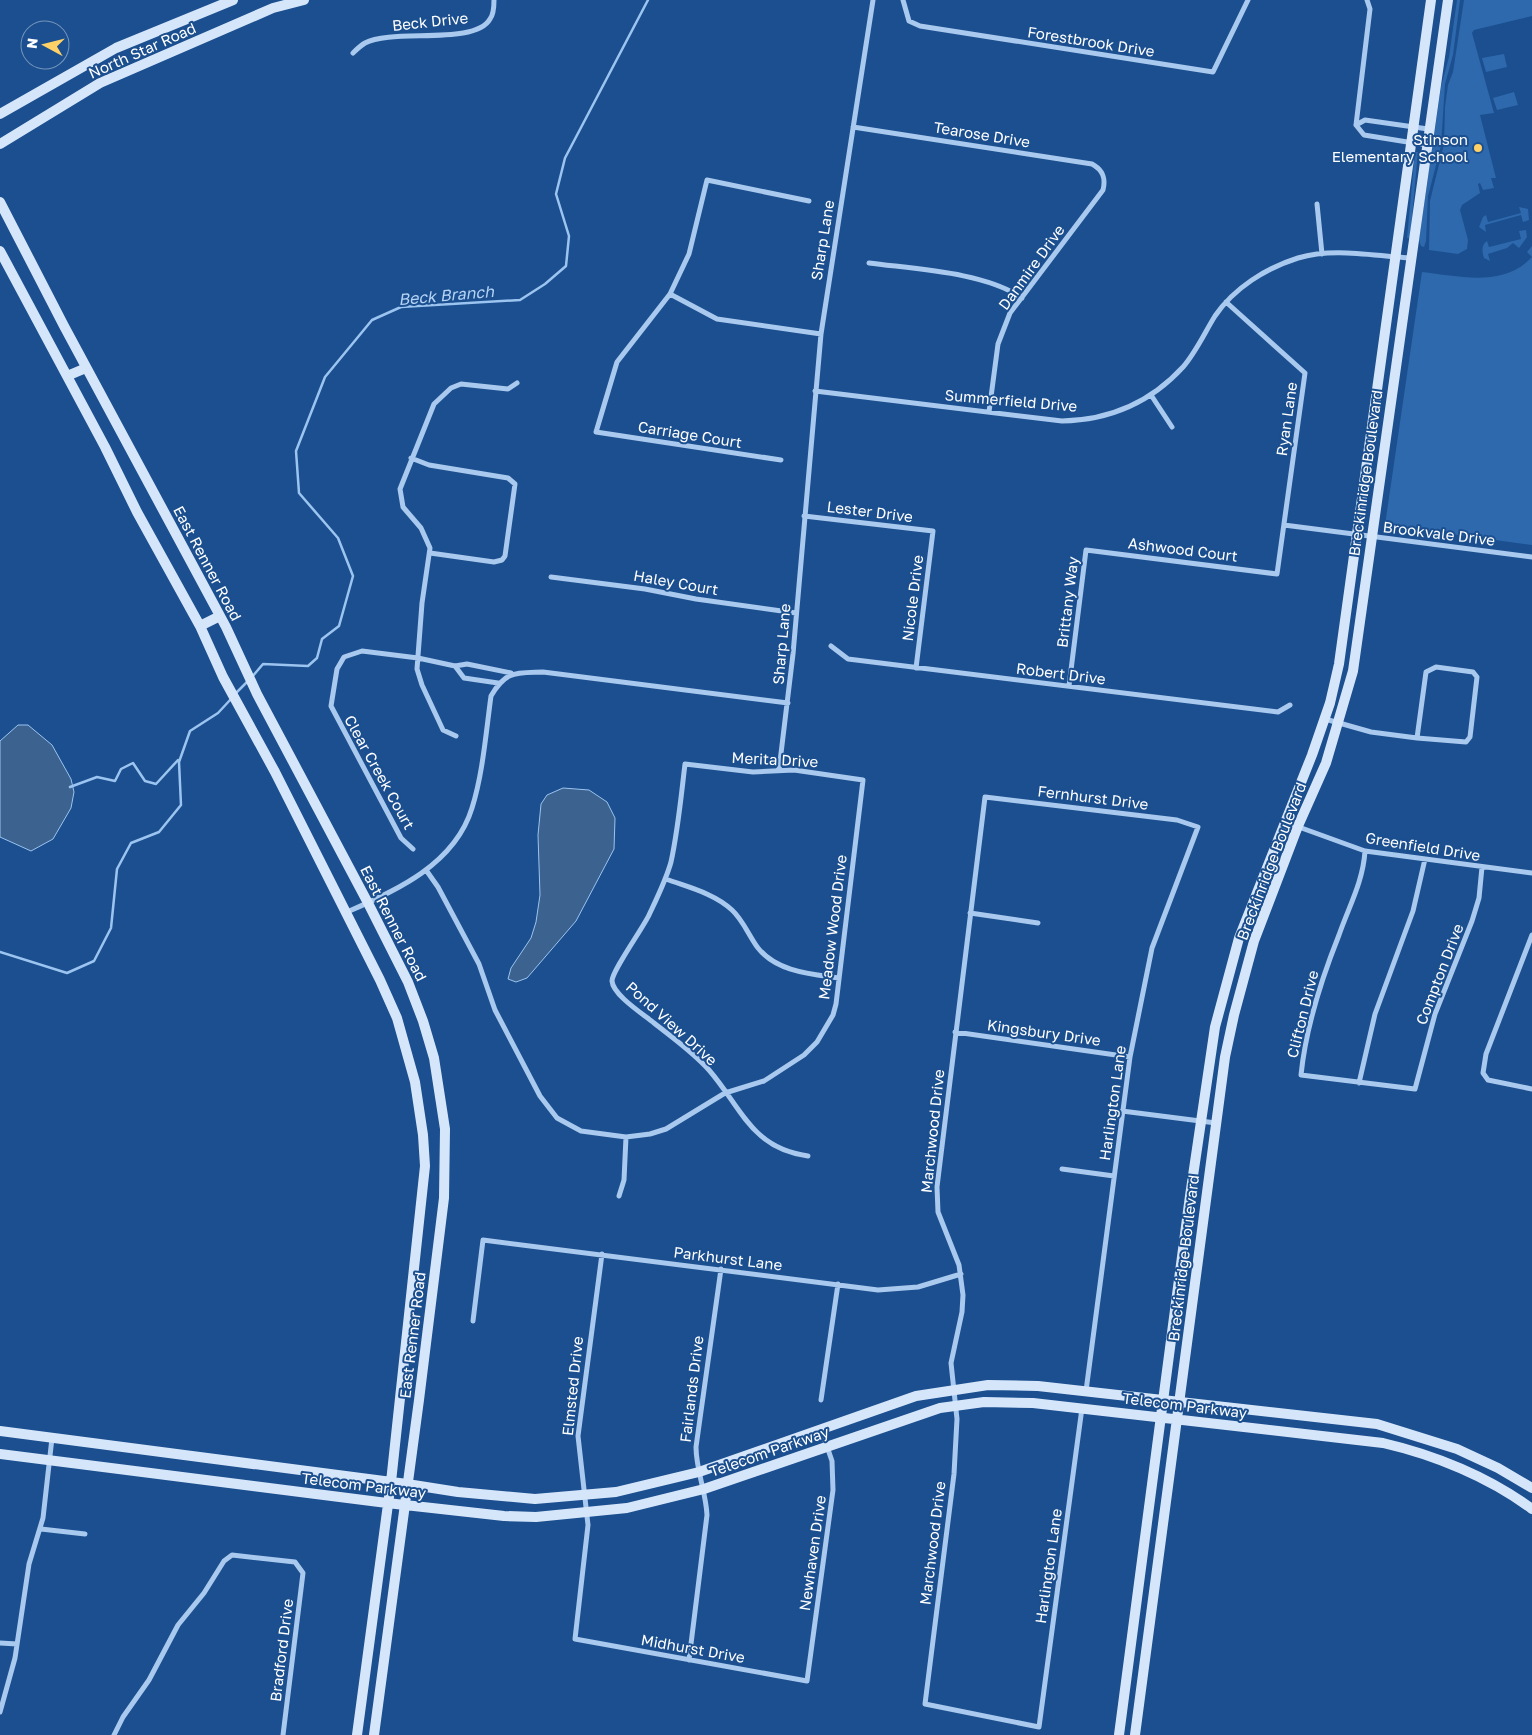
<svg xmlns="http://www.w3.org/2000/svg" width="1532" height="1735" font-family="'Golos Text',sans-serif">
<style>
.green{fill:#2e69ad}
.water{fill:#3c6290;stroke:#9cc4f0}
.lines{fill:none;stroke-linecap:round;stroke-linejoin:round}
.stream{stroke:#9cc4f0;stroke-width:2.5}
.street{stroke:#a9c9ee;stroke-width:5}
.secondary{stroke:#d6e6fa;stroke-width:10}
.poi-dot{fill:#ffd166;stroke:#1b4f8f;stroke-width:2}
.labels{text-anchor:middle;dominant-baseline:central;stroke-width:4;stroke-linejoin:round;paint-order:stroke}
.street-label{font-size:15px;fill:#fff;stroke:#1b4f8f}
.poi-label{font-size:15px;fill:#fff;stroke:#1b4f8f;text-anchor:end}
.water-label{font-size:16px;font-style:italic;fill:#b5d3f5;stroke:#1b4f8f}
</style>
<rect width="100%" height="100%" fill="#1b4f8f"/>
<path class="green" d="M1457,0H1460L1453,55L1445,84L1441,146L1428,196L1426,241L1424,247L1421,246L1419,240L1441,87L1449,57Z
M1464,0H1532V16L1474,30L1472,33L1494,113L1480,115L1496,178H1491L1494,188L1483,190L1480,183L1478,184L1480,193L1462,205L1460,210L1468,240L1467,249L1458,254L1429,250L1430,201L1444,144L1445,107L1448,85L1453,72Z
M1504,54L1507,67L1486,72L1482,58Z
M1514,92L1518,105L1497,110L1493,98Z
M1415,152H1418L1410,238H1407Z
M1519,207L1528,209L1529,220L1523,222L1521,215L1485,225L1486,232L1479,227L1483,217L1486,215L1488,222L1521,213Z
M1526,230L1527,237L1519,248L1513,243L1507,248L1488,254L1490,261L1484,258C1482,252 1481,245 1487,241L1489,247L1521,239L1519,231Z
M1532,246V545L1385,525L1422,272C1459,276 1503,288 1532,257L1527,252Z"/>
<path class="water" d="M18,725H28L52,745L71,779L74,792L71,808L53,839L31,851L0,837V741Z
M563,788L589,790L607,802L615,818L614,849L576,921L527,978L516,982L508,979L511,968L531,938L536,922L540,895L538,835L541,804L547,795Z"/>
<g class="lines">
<path class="stream" d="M252,677L263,664L308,666L317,658L322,639L339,626L353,576L338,538L299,493L296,451L325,377L372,320L401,307L520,300L545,284L566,266L569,236L556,194L565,158L648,0
M236,693L248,681
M70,787L97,777L115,781L121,769L133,763L145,781L156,784L178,760
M0,952L67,973L94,961L111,928L117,869L131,843L159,832L181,805L179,762L190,731L218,713L231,699"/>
<path class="street" d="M903,0L909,21L920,26L1213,72L1248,0
M1367,0L1370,9L1356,125L1364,135L1426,145
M353,53C356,50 360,46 365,43C392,28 475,46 490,19C494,14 494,6 494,0
M1356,125L1365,120L1428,129
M853,127L1092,164C1103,170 1106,178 1103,190L1010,313L998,344L989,412
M1317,204L1322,254
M869,263C914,269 985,272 1022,298
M670,294L717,319L821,334
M815,391L1062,421C1110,420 1151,402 1183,367C1196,352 1205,332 1215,316C1234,288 1266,268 1298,258C1334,247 1373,256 1411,258
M1151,395L1172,427
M411,458L429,465L508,478L515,484L505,556L502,560L494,562L430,553
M781,460L596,432L617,362L670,294L689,254L707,180L809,201
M804,516L933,531L916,668
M1284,525L1532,557
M551,577L645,589L696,599L796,613
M831,646L848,659L1278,712L1290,705
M455,666L464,678L498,683
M1436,667L1473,672L1477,677L1470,737L1466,742L1417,738L1426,672Z
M1069,686L1086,550L1277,574L1305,373L1226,302
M1325,719L1371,732L1417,738
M456,736L443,730L422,685L417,669L422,603L430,548L421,528L403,507L400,489L434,404L451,388L461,384L508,389L517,383
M779,770L793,654L821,334L873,0
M1285,822L1365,851L1532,873
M413,849L401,838L331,706L337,669L344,657L362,651L418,658L455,666L467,664L511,673
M1365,851C1363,882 1349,906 1339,935C1321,980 1306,1026 1301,1075L1415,1089L1435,1014L1472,921L1479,898L1482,867
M426,870L438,887L479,964L495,1010L540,1096L557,1118L581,1131L626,1137L650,1134L666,1129L725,1093L764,1081L804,1055L817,1042L833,1015L836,1004L863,780L794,770L753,772L685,764C681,797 678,830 671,862C666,880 657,898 649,915C643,928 612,971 612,981C613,995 643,1014 654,1023C673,1038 693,1052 709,1070C742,1108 751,1148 808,1156
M666,879C687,887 714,893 732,910C743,920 749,936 758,948C777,972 811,974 839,978
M347,912C396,891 455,864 472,808C483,773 486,732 491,696C506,670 516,673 543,672L788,703
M970,913L1038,923
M1532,935L1486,1054L1483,1073L1488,1080L1532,1089
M955,1032L1130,1057
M1359,1083L1375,1014L1413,911L1425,859
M1122,1111L1216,1123
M1062,1169L1114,1176
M619,1196L624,1180L626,1137
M602,1254L578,1436L588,1525L575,1639L807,1681L833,1490L832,1461L821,1429
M473,1321L483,1240L878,1290L918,1287L961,1274
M821,1400L838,1284
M1082,1408L1039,1727L925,1704L954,1474L957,1419L951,1363L962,1312L963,1295L959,1265L938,1212L937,1187L985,797L1177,820L1198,827L1152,948L1130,1057L1086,1391
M41,1529L85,1534
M0,1643L17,1644
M689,1660L707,1515C706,1492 696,1470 696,1447L721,1269
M0,1712L15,1658L29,1564L43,1518L52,1438
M114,1735L123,1717L149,1680L178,1625L204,1593L224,1561L232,1555L295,1562L303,1573L283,1735"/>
<path class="secondary" d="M0,114L116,48L233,0
M0,144L100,83L273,8L304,0
M0,202L64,326L226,627L257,694L368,903L408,982L423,1021L434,1058L445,1129L444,1198L419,1400L374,1735
M0,251L105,447L137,512L200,626L223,677L275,772L380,980L397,1018L415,1082L423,1135L425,1166L391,1482L357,1735
M67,376L86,368
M200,626L220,616
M0,1431L407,1484L458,1492L535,1499L616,1492L699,1472L916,1396L988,1385L1038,1386L1377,1424L1457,1449L1498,1468L1532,1488
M0,1454L387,1503L504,1516L536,1517L627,1508L704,1489L940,1408L984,1402L1033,1403L1383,1443C1435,1455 1489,1477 1532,1509
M1119,1735L1190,1196L1215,1027L1239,938L1312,755L1330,703L1339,664L1431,0
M1135,1735L1225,1057L1234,1015L1254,941L1298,826L1326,763L1353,671L1448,0"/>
</g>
<circle class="poi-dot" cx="1478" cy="148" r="5"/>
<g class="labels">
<g class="street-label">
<text transform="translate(430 21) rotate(-6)">Beck Drive</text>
<text transform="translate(1091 41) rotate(9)">Forestbrook Drive</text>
<text transform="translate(142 50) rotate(-24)">North Star Road</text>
<text transform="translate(982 134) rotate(9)">Tearose Drive</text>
<text transform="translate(822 240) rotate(-81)">Sharp Lane</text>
<text transform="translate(1031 267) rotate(-54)">Danmire Drive</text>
<text transform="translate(1011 400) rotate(5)">Summerfield Drive</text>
<text transform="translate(1286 419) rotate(-82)">Ryan Lane</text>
<text transform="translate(690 434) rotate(9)">Carriage Court</text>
<text transform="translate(1365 473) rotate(-82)">Breckinridge Boulevard</text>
<text transform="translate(870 511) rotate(7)">Lester Drive</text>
<text transform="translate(1439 533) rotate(7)">Brookvale Drive</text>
<text transform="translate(1183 549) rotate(7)">Ashwood Court</text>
<text transform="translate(208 563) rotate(62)">East Renner Road</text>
<text transform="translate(676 582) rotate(10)">Haley Court</text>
<text transform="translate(912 598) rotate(-83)">Nicole Drive</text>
<text transform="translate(1067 602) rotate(-83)">Brittany Way</text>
<text transform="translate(781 644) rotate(-85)">Sharp Lane</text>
<text transform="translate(1061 673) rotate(7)">Robert Drive</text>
<text transform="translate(775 759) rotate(3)">Merita Drive</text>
<text transform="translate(380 772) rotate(61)">Clear Creek Court</text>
<text transform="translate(1093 797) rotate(7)">Fernhurst Drive</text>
<text transform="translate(1423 846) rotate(9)">Greenfield Drive</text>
<text transform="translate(1271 861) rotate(-69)">Breckinridge Boulevard</text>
<text transform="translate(394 923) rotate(63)">East Renner Road</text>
<text transform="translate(832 927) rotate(-83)">Meadow Wood Drive</text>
<text transform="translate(1439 974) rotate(-69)">Compton Drive</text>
<text transform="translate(1302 1014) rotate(-76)">Clifton Drive</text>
<text transform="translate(672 1023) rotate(42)">Pond View Drive</text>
<text transform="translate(1044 1032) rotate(8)">Kingsbury Drive</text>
<text transform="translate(1112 1103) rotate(-82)">Harlington Lane</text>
<text transform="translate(932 1131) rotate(-84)">Marchwood Drive</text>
<text transform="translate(728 1258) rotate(7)">Parkhurst Lane</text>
<text transform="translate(1183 1258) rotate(-83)">Breckinridge Boulevard</text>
<text transform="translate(412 1335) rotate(-83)">East Renner Road</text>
<text transform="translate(572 1386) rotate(-84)">Elmsted Drive</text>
<text transform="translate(691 1389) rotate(-83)">Fairlands Drive</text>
<text transform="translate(1185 1405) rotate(7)">Telecom Parkway</text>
<text transform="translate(769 1451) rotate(-19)">Telecom Parkway</text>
<text transform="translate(364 1485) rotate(7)">Telecom Parkway</text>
<text transform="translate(932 1543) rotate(-83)">Marchwood Drive</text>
<text transform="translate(812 1553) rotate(-82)">Newhaven Drive</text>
<text transform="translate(1048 1566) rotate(-82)">Harlington Lane</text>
<text transform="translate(693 1648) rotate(10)">Midhurst Drive</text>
<text transform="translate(281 1650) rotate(-83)">Bradford Drive</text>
</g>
<g class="poi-label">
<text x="1468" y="139">Stinson<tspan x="1468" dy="17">Elementary School</tspan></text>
</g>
<g class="water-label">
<text transform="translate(446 295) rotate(-5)">Beck Branch</text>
</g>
</g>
<g transform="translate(45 45) rotate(277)"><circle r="24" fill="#1b4f8f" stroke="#7695bc"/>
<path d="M0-4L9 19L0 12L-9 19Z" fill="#ffd166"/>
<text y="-8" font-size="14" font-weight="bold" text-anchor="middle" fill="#ffffff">N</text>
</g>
</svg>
